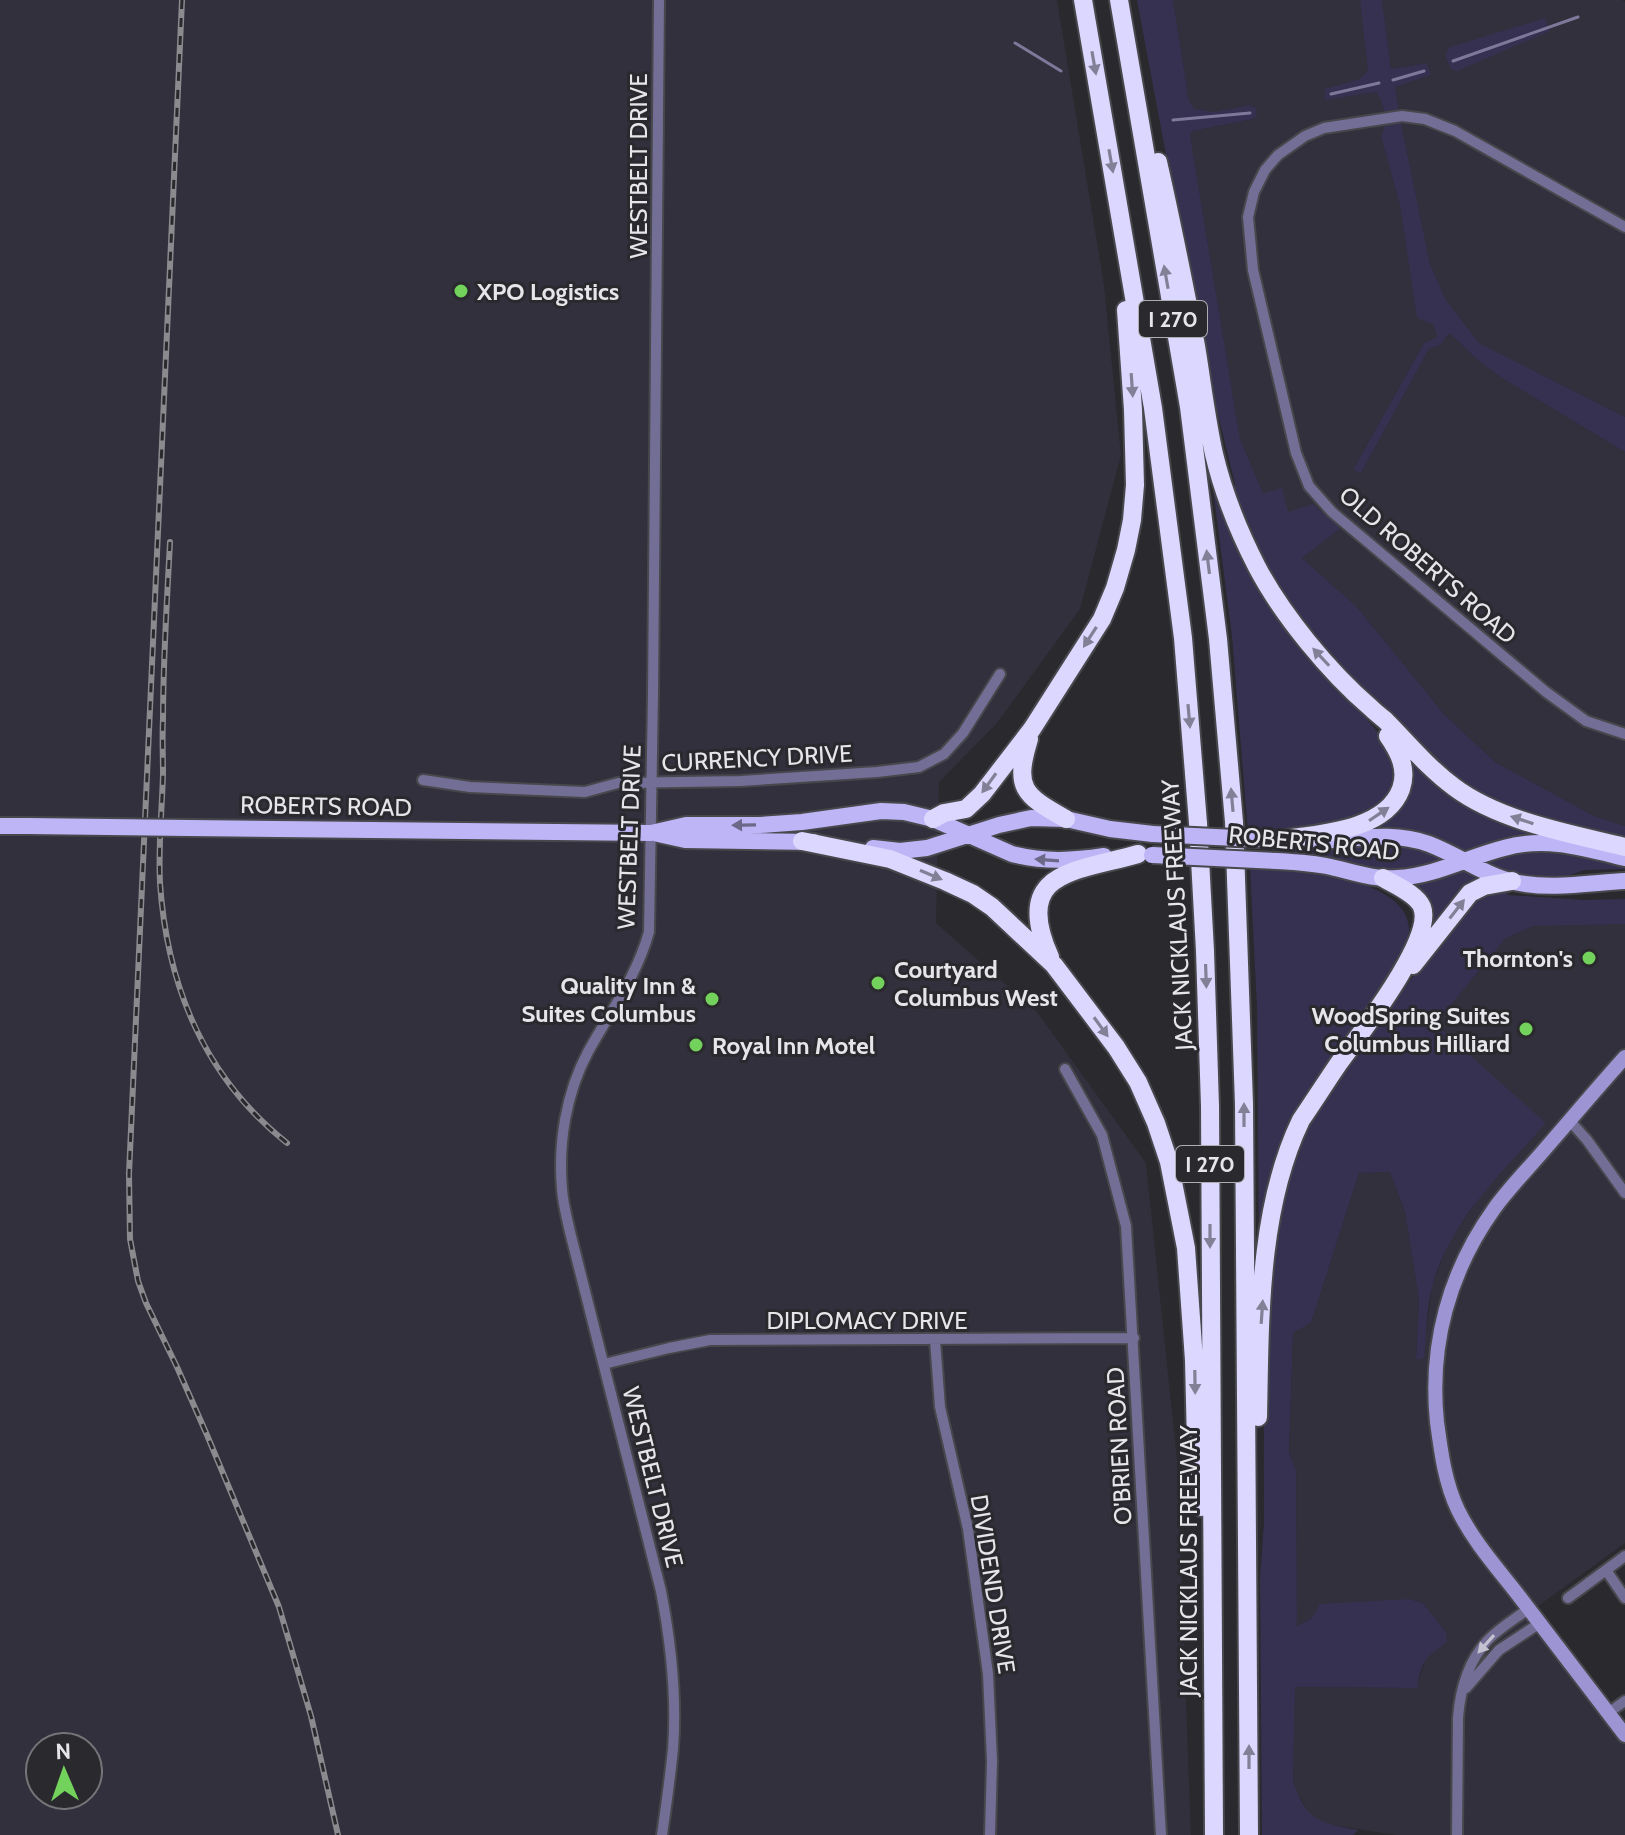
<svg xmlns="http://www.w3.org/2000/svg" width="1625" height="1835" font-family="Cabin,sans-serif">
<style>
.built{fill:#32303c;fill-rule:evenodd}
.green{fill:#363151}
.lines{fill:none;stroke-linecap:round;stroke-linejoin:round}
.stream{stroke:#7e799a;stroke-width:3}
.street-casing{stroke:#47474c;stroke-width:14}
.secondary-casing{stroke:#47474c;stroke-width:18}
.primary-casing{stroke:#47474c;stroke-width:20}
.highway-casing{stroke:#47474c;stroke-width:22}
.street{stroke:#736e95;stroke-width:10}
.secondary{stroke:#9d95d3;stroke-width:14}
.primary{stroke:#bdb5f6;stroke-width:16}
.highway{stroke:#dbd7fe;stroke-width:18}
.rail-casing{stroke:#8a8a8f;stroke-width:6}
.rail{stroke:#29292e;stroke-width:3;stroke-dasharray:9;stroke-linecap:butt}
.primary-bridge-casing{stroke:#47474c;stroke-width:20;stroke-linecap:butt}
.primary-bridge{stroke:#bdb5f6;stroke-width:16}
.oneway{fill:#828096}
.oneway2{fill:#6c6888}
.oneway3{fill:#c4c2d0}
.poi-dot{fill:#73d25c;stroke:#29292e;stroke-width:3}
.labels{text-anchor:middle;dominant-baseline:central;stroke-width:6;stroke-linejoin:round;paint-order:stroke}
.shield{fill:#29292e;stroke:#adadb2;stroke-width:2}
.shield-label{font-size:22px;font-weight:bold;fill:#e6e6ea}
.street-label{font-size:24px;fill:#e6e6ea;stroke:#29292e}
.poi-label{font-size:24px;font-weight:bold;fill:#e6e6ea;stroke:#29292e;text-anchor:start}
</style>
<rect width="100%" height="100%" fill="#29292e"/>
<path class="built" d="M0,0H1057L1104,285L1121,455L1080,609L997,723L939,782L936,923L1037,1012L1146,1163L1177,1460L1191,1835H0ZM40,1747H88V1795H40Z
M1173,0H1360L1369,70L1361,79L1324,89L1325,99L1376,92L1383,101L1385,129L1381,137L1438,337L1424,343L1353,470L1361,473L1429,349L1440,345L1449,333L1481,363L1502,378L1625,452V826L1594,816L1495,762L1444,714L1357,607L1302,558L1341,528L1288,513L1263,493L1240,439L1190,135L1193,131L1253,119L1257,115L1256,108L1248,105L1214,112L1195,109L1189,101Z
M1382,0H1622L1625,2V417L1479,343L1446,300L1430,264L1402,128L1395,87L1431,75L1427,63L1391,69Z
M1564,924H1625V1543L1530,1612L1625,1735V1835H1396L1325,1824L1311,1816L1297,1793L1293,1781L1294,1687L1416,1688L1426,1658L1446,1632L1423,1603L1409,1599L1312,1618L1297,1626L1296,1471L1289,1452L1293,1333L1311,1323L1359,1173L1390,1172L1405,1212L1419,1300L1416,1358H1423L1432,1286L1449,1242L1484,1191L1434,1024L1505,939L1533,926Z"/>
<path class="green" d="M1137,0H1173L1189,101L1195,109L1214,112L1249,105L1256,108L1257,115L1253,119L1193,131L1190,135L1240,439L1263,493L1282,488L1288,512L1313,504L1341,528L1302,558L1357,607L1444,714L1495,762L1594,816L1625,826V841L1520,813L1464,786L1416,745L1324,647L1285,601L1265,566L1234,497L1235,484L1204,357Z
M1360,0H1382L1391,69L1427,63L1431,75L1395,87L1402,128L1430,264L1446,300L1479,343L1625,417V452L1502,378L1481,363L1449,333L1440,345L1429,349L1361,473L1353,470L1424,343L1437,337L1434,325L1417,318L1400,205L1381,137C1388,123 1385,104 1376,92L1325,100L1324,89L1360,79L1368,70Z
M1545,18L1550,31L1457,71L1451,69L1445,55L1450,47Z
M1211,473L1229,521L1323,667L1390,747L1397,778L1385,804L1364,816L1289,833L1248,832L1232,636Z
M1405,751L1548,834L1510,837L1463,852L1413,831L1395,828L1374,827L1385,819Z
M1353,844C1388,844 1408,844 1441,859C1407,880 1367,866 1331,858C1313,855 1294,854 1275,853L1274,847L1311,849Z
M1553,850L1625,865V869L1584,870L1562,878H1546L1510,872L1484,862C1506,852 1529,851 1553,850Z
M1250,867C1288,869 1409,875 1409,930C1409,958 1354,1024 1336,1049C1325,1066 1315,1084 1304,1102C1297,1115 1293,1133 1289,1148C1279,1179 1269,1210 1259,1242L1257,1007Z
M1463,869L1484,879L1432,930C1438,909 1430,897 1413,885V883Z
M1506,891L1508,895L1584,900L1625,899V924L1533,926L1505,939L1435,1024L1546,1123C1502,1172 1451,1220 1433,1284C1426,1307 1427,1334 1424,1358L1416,1359L1419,1300L1405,1212L1390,1172L1359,1173L1311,1323L1293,1333L1289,1452L1296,1471L1297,1626L1312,1618L1320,1604L1409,1599L1423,1603L1446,1632L1447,1642C1425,1658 1422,1660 1417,1688L1295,1687L1293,1781C1306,1821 1320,1823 1358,1830L1353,1835H1262L1260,1579L1264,1523V1401L1268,1313L1282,1193L1303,1132L1330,1090L1462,910L1486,892Z"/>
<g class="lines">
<path class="stream" d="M1015,43L1061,71
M1453,61L1578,17
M1393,80L1424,71
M1331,94L1379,83
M1173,120L1250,113"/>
<g class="street-casing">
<path id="street" d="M659,0L653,694L649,932C636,978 610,1012 588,1052C566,1093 558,1143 562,1189C563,1204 567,1218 570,1232L661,1591C671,1643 677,1696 673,1749C670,1778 666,1807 662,1835
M1625,227L1455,131L1425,119L1402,116L1324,128L1305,136L1278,155L1265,170L1254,192L1248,217L1253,270L1296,453L1309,486L1332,512L1546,692L1586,721L1625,734
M423,780L470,787L585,792L618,783L741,781L877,772L919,767L944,754L963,733L1000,674
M1065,1069L1102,1135L1126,1226L1161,1835
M1570,1121L1587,1140L1625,1193
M935,1340L940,1407L968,1529L988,1674L992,1761L990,1835
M604,1364L669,1348L710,1340L1134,1338
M1606,1570L1625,1598
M1568,1598L1625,1556
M1466,1688L1499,1650L1540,1623
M1608,1713L1625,1701
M1457,1835L1458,1718C1460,1691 1468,1662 1487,1641C1499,1628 1515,1619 1528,1609"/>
</g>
<g class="secondary-casing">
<path id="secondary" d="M1625,1057C1598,1087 1572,1118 1545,1149C1528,1169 1509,1188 1494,1209C1449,1272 1429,1345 1437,1422C1441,1452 1445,1483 1458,1510C1474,1543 1500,1571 1522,1600C1556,1645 1591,1690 1625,1735"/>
</g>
<g class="primary-casing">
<path id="primary" d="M0,826H28
M189,828L651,833L686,825H760L802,822L881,811L904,812L933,819L1012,854C1044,862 1072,861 1104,856
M658,834L685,840L814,842
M1319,841C1357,839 1393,831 1429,844C1458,855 1484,875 1514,882C1550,890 1589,883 1625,881
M873,848L900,851L927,848L999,825L1031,818L1066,819L1110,829L1153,834
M1276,861C1294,862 1313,863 1331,867C1353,872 1375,880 1397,878C1435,876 1468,857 1504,848C1545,836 1584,848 1625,858"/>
</g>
<g class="highway-casing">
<path id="highway" d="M1083,0L1153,408L1183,638L1198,823L1205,951L1210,1106L1214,1835
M1119,0L1189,407L1218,639L1234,822L1244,1104L1249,1835
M1158,162C1172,223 1184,284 1196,346C1202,382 1206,418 1214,454C1223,492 1239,532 1257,567C1282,615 1330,673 1371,708C1375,712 1380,716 1385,720C1408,743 1427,767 1454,787C1499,821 1571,834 1625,847
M1029,739C1014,788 1023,795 1066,819
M933,819L944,813L966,809L982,794L1032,729L1102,619L1115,588L1126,550L1132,520L1135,485L1133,410L1126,310
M1278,840C1316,834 1385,832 1401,789C1408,769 1399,752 1388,736
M802,841L890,859L945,881L973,894L992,907L1054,965L1116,1047L1138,1082L1156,1123L1169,1162L1186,1248L1194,1360L1196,1443L1201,1507
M1050,957C1011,870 1076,872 1138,854
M1413,965L1470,893L1484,886L1512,881
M1258,1417C1260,1320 1258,1209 1301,1120C1314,1101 1326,1082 1339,1063C1359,1035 1435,939 1422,907C1417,894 1395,885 1383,878"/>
</g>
<use href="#street" class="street"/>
<use href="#secondary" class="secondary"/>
<use href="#primary" class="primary"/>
<use href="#highway" class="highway"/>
<g class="rail-casing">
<path id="rail" d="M182,0L129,1174L130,1239L138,1281L146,1303L177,1367L207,1435L279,1607L311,1716L338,1835
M170,542C167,601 163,660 163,719C162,737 163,755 163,774C162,810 158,847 160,883C167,986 205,1078 287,1143"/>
</g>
<use href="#rail" class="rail"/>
<g class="primary-bridge-casing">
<path id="primary-bridge" d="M28,826L189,828
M1153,834L1278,840
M1152,855L1276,861"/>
</g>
<use href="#primary-bridge" class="primary-bridge"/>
</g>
<defs><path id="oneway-solid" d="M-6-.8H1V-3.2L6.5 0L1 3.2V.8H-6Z" transform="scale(2)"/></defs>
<g class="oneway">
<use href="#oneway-solid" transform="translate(1094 63) rotate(80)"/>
<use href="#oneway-solid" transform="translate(1111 161) rotate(80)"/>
<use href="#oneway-solid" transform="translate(1166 277) rotate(-100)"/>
<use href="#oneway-solid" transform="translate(1132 385) rotate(86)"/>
<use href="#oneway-solid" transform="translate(1208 562) rotate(-97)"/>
<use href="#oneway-solid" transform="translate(1090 637) rotate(123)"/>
<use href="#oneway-solid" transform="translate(1321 657) rotate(-133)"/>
<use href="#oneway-solid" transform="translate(1189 716) rotate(85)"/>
<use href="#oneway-solid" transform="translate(989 783) rotate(126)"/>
<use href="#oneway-solid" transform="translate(1232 800) rotate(-95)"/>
<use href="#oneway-solid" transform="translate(1379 814) rotate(-34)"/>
<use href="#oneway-solid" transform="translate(1522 820) rotate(-162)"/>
<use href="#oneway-solid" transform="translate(931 875) rotate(23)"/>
<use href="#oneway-solid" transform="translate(1457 909) rotate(-52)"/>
<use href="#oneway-solid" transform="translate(1206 976) rotate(88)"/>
<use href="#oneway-solid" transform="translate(1101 1027) rotate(54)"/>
<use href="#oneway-solid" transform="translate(1244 1115) rotate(-90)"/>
<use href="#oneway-solid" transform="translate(1210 1236) rotate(90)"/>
<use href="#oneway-solid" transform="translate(1262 1312) rotate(-86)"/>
<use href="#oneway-solid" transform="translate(1195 1382) rotate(89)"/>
<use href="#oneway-solid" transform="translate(1249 1757) rotate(-90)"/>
</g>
<g class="oneway2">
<use href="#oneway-solid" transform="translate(744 825) rotate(179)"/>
<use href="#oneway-solid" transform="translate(1047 860) rotate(-176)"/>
</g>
<use class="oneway3" href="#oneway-solid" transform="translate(1486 1644) rotate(132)"/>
<g class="poi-dot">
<circle cx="461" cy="291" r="8"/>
<circle cx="1589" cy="958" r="8"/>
<circle cx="878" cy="983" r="8"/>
<circle cx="712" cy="999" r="8"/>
<circle cx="1526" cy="1029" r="8"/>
<circle cx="696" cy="1045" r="8"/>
</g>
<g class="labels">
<g class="shield">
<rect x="1139" y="301" width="68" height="36" rx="6"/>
<rect x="1176" y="1146" width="68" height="36" rx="6"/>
</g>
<g class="shield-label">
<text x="1173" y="319">I 270</text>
<text x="1210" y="1164">I 270</text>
</g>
<g class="street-label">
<text transform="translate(638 166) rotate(-90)">WESTBELT DRIVE</text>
<text transform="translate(1428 565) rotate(41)">OLD ROBERTS ROAD</text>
<text transform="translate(757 758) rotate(-3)">CURRENCY DRIVE</text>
<text transform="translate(326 806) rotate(1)">ROBERTS ROAD</text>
<text transform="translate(629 837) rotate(-88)">WESTBELT DRIVE</text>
<text transform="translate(1314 843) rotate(6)">ROBERTS ROAD</text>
<text transform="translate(1177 915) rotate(-93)">JACK NICKLAUS FREEWAY</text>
<text x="867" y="1320">DIPLOMACY DRIVE</text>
<text transform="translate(1119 1446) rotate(-93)">O'BRIEN ROAD</text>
<text transform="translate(653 1477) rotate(76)">WESTBELT DRIVE</text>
<text transform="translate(1188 1561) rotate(-90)">JACK NICKLAUS FREEWAY</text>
<text transform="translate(993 1584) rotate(81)">DIVIDEND DRIVE</text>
</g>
<g class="poi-label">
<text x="477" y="291">XPO Logistics</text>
<text x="1573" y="958" text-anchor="end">Thornton's</text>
<text x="894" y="969">Courtyard<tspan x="894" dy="28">Columbus West</tspan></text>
<text x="696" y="985" text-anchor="end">Quality Inn &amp;<tspan x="696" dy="28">Suites Columbus</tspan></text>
<text x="1510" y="1015" text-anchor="end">WoodSpring Suites<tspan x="1510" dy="28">Columbus Hilliard</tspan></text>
<text x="712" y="1045">Royal Inn Motel</text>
</g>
</g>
<g transform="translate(64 1771) rotate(358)"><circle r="38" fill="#29292e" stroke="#757579" stroke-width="2"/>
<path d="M0-6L14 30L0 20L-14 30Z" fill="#73d25c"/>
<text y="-12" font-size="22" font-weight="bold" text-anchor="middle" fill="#e6e6ea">N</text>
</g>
</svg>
